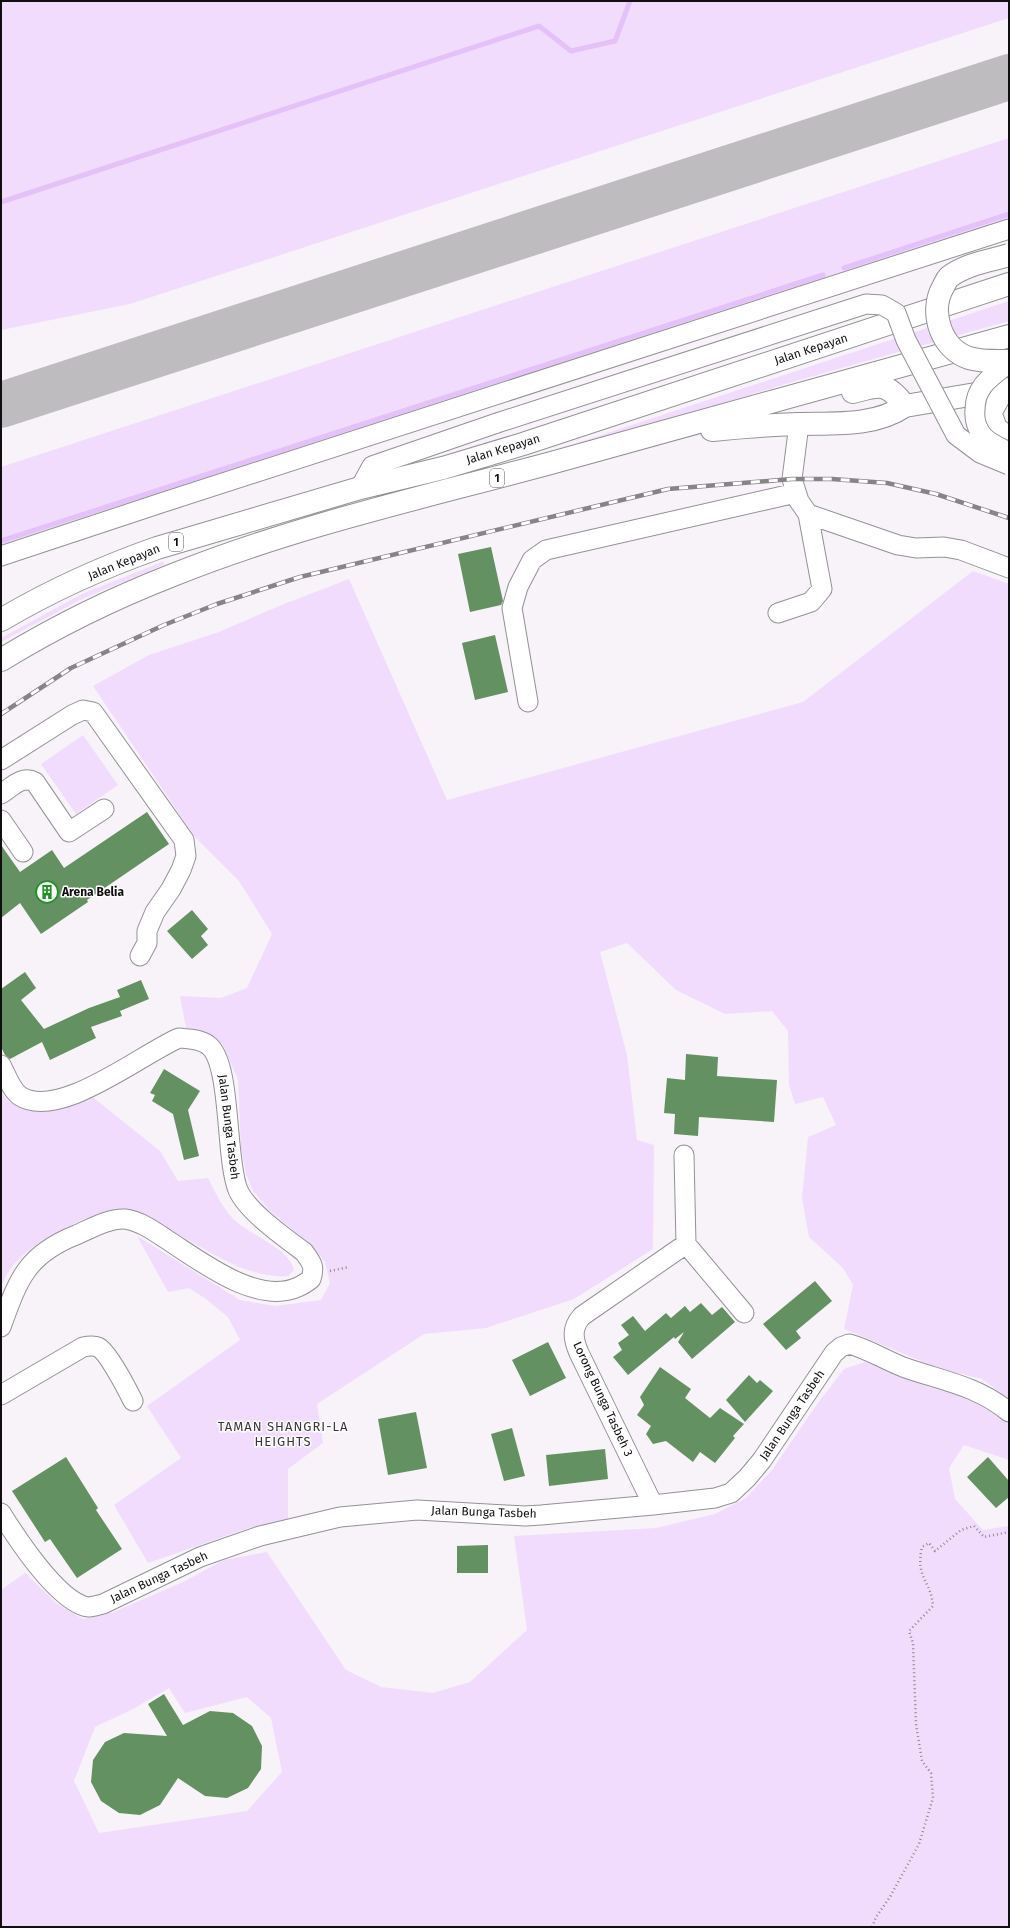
<svg xmlns="http://www.w3.org/2000/svg" width="1010" height="1928" font-family="'Fira Sans',sans-serif">
<style>
.green{fill:#f1dcfd;fill-rule:evenodd}
.lines{fill:none;stroke-linecap:round;stroke-linejoin:round}
.stream{stroke:#e5c1f9;stroke-width:5}
.taxiway{stroke:#bfbcc0;stroke-width:46}
.building{fill:#649162}
.minor-casing{stroke:#949196;stroke-width:21}
.highway-casing{stroke:#949196;stroke-width:24}
.path{stroke:#8b888c;stroke-width:2.5;stroke-dasharray:1 3;stroke-linecap:butt}
.minor{stroke:#fff;stroke-width:19}
.highway{stroke:#fff;stroke-width:22}
.rail-casing{stroke:#878488;stroke-width:4.5}
.rail{stroke:#fff;stroke-width:3;stroke-dasharray:9;stroke-linecap:butt}
.minor-bridge-casing{stroke:#949196;stroke-width:21;stroke-linecap:butt}
.highway-bridge-casing{stroke:#949196;stroke-width:24;stroke-linecap:butt}
.minor-bridge{stroke:#fff;stroke-width:19}
.highway-bridge{stroke:#fff;stroke-width:22}
.labels{text-anchor:middle;dominant-baseline:central;stroke-width:3;stroke-linejoin:round;paint-order:stroke}
.shield{fill:#fff;stroke:#585658;stroke-width:1}
.shield-label{font-size:11px;font-weight:bold;fill:#100e10}
.street-label{font-size:12px;fill:#100e10;stroke:#fff}
.poi-label{font-size:12px;font-weight:bold;fill:#100e10;stroke:#fff;text-anchor:start}
.neighbourhood-label{font-size:13px;letter-spacing:1px;fill:#39363b;stroke:#fff}
</style>
<rect width="100%" height="100%" fill="#f7f3f9"/>
<path class="green" d="M1,1H1009V18L130,304L1,330Z
M1009,138V221L1,547V467Z
M1009,301V321L785,384L582,448L579,446L580,442Z
M162,562H164V565L84,598L1,642V638L82,594Z
M973,571L1009,584V1399L982,1379L938,1368L844,1329L853,1285L843,1268L809,1237L802,1198L808,1137L836,1125L823,1097L795,1104L789,1085L788,1031L772,1011L725,1014L676,990L627,943L600,952L627,1055L637,1140L654,1145L653,1249L574,1299L486,1328L424,1334L317,1404L323,1443L288,1469V1520L249,1528L148,1563L114,1505L181,1458L147,1406L240,1340L228,1317L206,1299L189,1288L168,1292L137,1236L240,1300L275,1306L321,1300L330,1283L325,1262L313,1247L269,1210L253,1191L246,1174L241,1148L238,1080L223,1045L207,1032L186,1028L180,996L221,998L247,988L272,934L239,881L194,836L93,686L149,655L219,632L279,606L349,579L447,800L803,702Z
M83,735L118,785L76,814L41,764Z
M1,1091C4,1095 7,1101 11,1103C37,1118 65,1107 90,1095L160,1151L178,1181L208,1178C216,1194 224,1212 239,1224C254,1236 290,1250 294,1270L288,1276C247,1279 209,1251 174,1232C153,1220 132,1206 106,1211C91,1215 65,1228 51,1236C29,1249 8,1263 1,1289Z
M865,1362L929,1387L971,1399L992,1410L1009,1422V1460L964,1445L949,1468L955,1499L983,1530L1009,1526V1927H1V1590L25,1573L56,1603L83,1619L114,1612L183,1582L224,1560L267,1552L346,1670L381,1687L433,1693L470,1682L527,1630L514,1536L656,1528L715,1514L746,1498L772,1470L815,1407L844,1369ZM169,1688L185,1713L247,1697L271,1718L282,1772L247,1811L99,1833L74,1781L95,1727L133,1709Z"/>
<g class="lines">
<path class="stream" d="M1,202L539,26L571,51L615,41L630,1
M844,268L1009,214
M1,541L823,275"/>
<path class="taxiway" d="M1,405L1009,77"/>
</g>
<path class="building" d="M491,547L503,601L501,605L470,612L458,554Z
M495,635L508,692L475,700L462,643Z
M147,812L169,844L87,900L88,902L41,934L20,903L1,918V845L20,872L52,850L64,868Z
M192,910L208,929L201,936L208,945L192,959L167,931Z
M25,972L36,988L21,1000L44,1029L89,1008L120,997L117,990L141,980L149,999L120,1011L122,1016L91,1027L96,1038L50,1060L42,1042L10,1059L5,1055L1,1047V989Z
M686,1054L718,1057L717,1076L777,1080L774,1122L699,1117L698,1136L674,1134L675,1114L664,1113L667,1078L685,1080Z
M164,1069L200,1091L188,1110L199,1156L184,1160L173,1114L152,1101L155,1095L150,1093Z
M815,1281L832,1301L796,1331L801,1338L786,1350L763,1324Z
M701,1303L712,1315L722,1307L735,1322L692,1359L678,1342L684,1332L675,1339L674,1337L628,1375L613,1357L622,1350L618,1343L629,1335L621,1325L633,1316L645,1331L666,1313L671,1318L685,1306L690,1312Z
M548,1342L566,1378L530,1396L512,1360Z
M660,1367L691,1389L685,1398L710,1418L720,1408L744,1424L733,1436L735,1438L715,1463L700,1452L693,1462L666,1441L653,1444L646,1434L651,1426L637,1415L644,1405L640,1397Z
M749,1375L757,1383L760,1380L773,1391L745,1422L726,1400Z
M416,1412L427,1468L388,1475L378,1419Z
M512,1428L525,1476L504,1481L491,1434Z
M605,1449L608,1479L549,1486L546,1455Z
M66,1457L98,1508L96,1510L122,1549L77,1578L50,1539L45,1542L12,1491Z
M988,1457L1009,1481V1497L996,1508L967,1477Z
M488,1545V1573H457V1546Z
M164,1694L183,1725L210,1711L233,1713L252,1726L262,1746L261,1769L248,1788L227,1798L205,1796L178,1778L160,1805L140,1815L119,1813L101,1801L91,1782L93,1760L105,1742L124,1733L167,1736L148,1704Z"/>
<g class="lines">
<g class="minor-casing">
<path id="minor" d="M1009,388L1005,389L992,413L997,427L1009,437
M360,488L372,466L497,423
M808,514L898,545L916,548L944,547L961,550L1009,568
M1,556L161,503L1009,229
M778,613L811,602L822,589L808,514L799,501L792,479L799,424
M528,702L512,608L518,587L532,560L546,550L796,493
M1,760L72,715L83,710L93,712L184,840L186,856L181,870L171,889L155,912L147,931V943L140,956
M1,794C12,787 22,775 35,782L69,832L104,809
M1,820L23,852
M1,1065C6,1074 11,1090 20,1096C59,1121 141,1054 179,1038C189,1039 200,1039 208,1045C232,1062 225,1159 238,1190C247,1211 285,1238 304,1252C312,1263 315,1266 311,1279C307,1282 303,1285 298,1287C257,1306 199,1260 166,1239C154,1231 140,1221 125,1219C109,1218 90,1229 76,1235C26,1255 18,1280 1,1327
M684,1155L686,1244
M1,1395L83,1347C88,1346 93,1345 98,1347C108,1352 127,1389 133,1401
M653,1505L579,1353C573,1339 571,1328 582,1316L686,1244L744,1313
M1,1513C16,1537 58,1602 88,1607C92,1607 98,1605 103,1604L200,1557L260,1536L340,1517L417,1510L525,1516L541,1515L653,1505L715,1498L731,1493L747,1478L762,1460L834,1353L841,1347L849,1344C868,1349 885,1360 903,1367C942,1381 976,1385 1009,1412"/>
</g>
<g class="highway-casing">
<path id="highway" d="M853,392C880,385 886,381 905,406
M712,430C740,427 769,425 798,424C833,423 874,427 905,406L1005,389
M1,620C50,591 103,567 157,548L360,488L443,468L523,444L1009,284
M1,660C55,627 114,598 173,575C295,526 425,497 551,463C704,422 856,377 1009,336"/>
</g>
<path class="path" d="M330,1271L349,1267
M872,1927L876,1917L890,1897L919,1844L933,1798L931,1773L922,1761L916,1724L913,1643L909,1631L933,1606C931,1580 915,1578 922,1547L929,1543L935,1551L961,1530L974,1526L984,1537L1009,1532"/>
<use href="#minor" class="minor"/>
<use href="#highway" class="highway"/>
<g class="rail-casing">
<path id="rail" d="M1,714L71,668L164,625L217,604L300,577L668,489L792,479H832L887,483L936,494L1009,518"/>
</g>
<use href="#rail" class="rail"/>
<g class="minor-bridge-casing">
<path id="minor-bridge" d="M1009,363C991,377 975,386 975,410C974,419 977,429 983,436C989,443 1001,448 1009,452
M497,423L866,304L882,305L896,313L906,340L956,435L980,453L1009,465"/>
</g>
<g class="highway-bridge-casing">
<path id="highway-bridge" d="M1009,255C989,261 966,264 949,277C946,280 945,284 943,287C929,312 941,349 969,358C982,362 996,361 1009,361"/>
</g>
<use href="#minor-bridge" class="minor-bridge"/>
<use href="#highway-bridge" class="highway-bridge"/>
</g>
<defs>
<g id="building-ring" transform="scale(1.15)"><circle r="9.5" fill="#fff" stroke="#1d9321" stroke-width="1.5"/><path d="M-4-6H4V6H1V3H-1V6H-4ZM-2.5-4.3h1.7v1.8h-1.7ZM.8-4.3h1.7v1.8H.8ZM-2.5-1h1.7V.8h-1.7ZM.8-1h1.7V.8H.8Z" fill="#1d9321"/></g>
</defs>
<g fill-rule="evenodd">
<use href="#building-ring" x="47" y="892"/>
</g>
<g class="labels">
<g class="shield">
<rect x="490" y="469" width="14" height="18" rx="3"/>
<rect x="169" y="533" width="14" height="18" rx="3"/>
</g>
<g class="shield-label">
<text x="497" y="478">1</text>
<text x="176" y="542">1</text>
</g>
<g class="street-label">
<text transform="translate(811 349) rotate(-18)">Jalan Kepayan</text>
<text transform="translate(503 449) rotate(-17)">Jalan Kepayan</text>
<text transform="translate(124 562) rotate(-22)">Jalan Kepayan</text>
<text transform="translate(229 1127) rotate(83)">Jalan Bunga Tasbeh</text>
<text transform="translate(603 1399) rotate(65)">Lorong Bunga Tasbeh 3</text>
<text transform="translate(792 1415) rotate(-56)">Jalan Bunga Tasbeh</text>
<text transform="translate(484 1512) rotate(2)">Jalan Bunga Tasbeh</text>
<text transform="translate(159 1577) rotate(-25)">Jalan Bunga Tasbeh</text>
</g>
<g class="poi-label">
<text x="62" y="892">Arena Belia</text>
</g>
<g class="neighbourhood-label">
<text x="283" y="1426">TAMAN SHANGRI-LA<tspan x="283" dy="15">HEIGHTS</tspan></text>
</g>
</g>
<rect width="1010" height="1928" fill="none" stroke="#100e10" stroke-width="4"/>
</svg>
